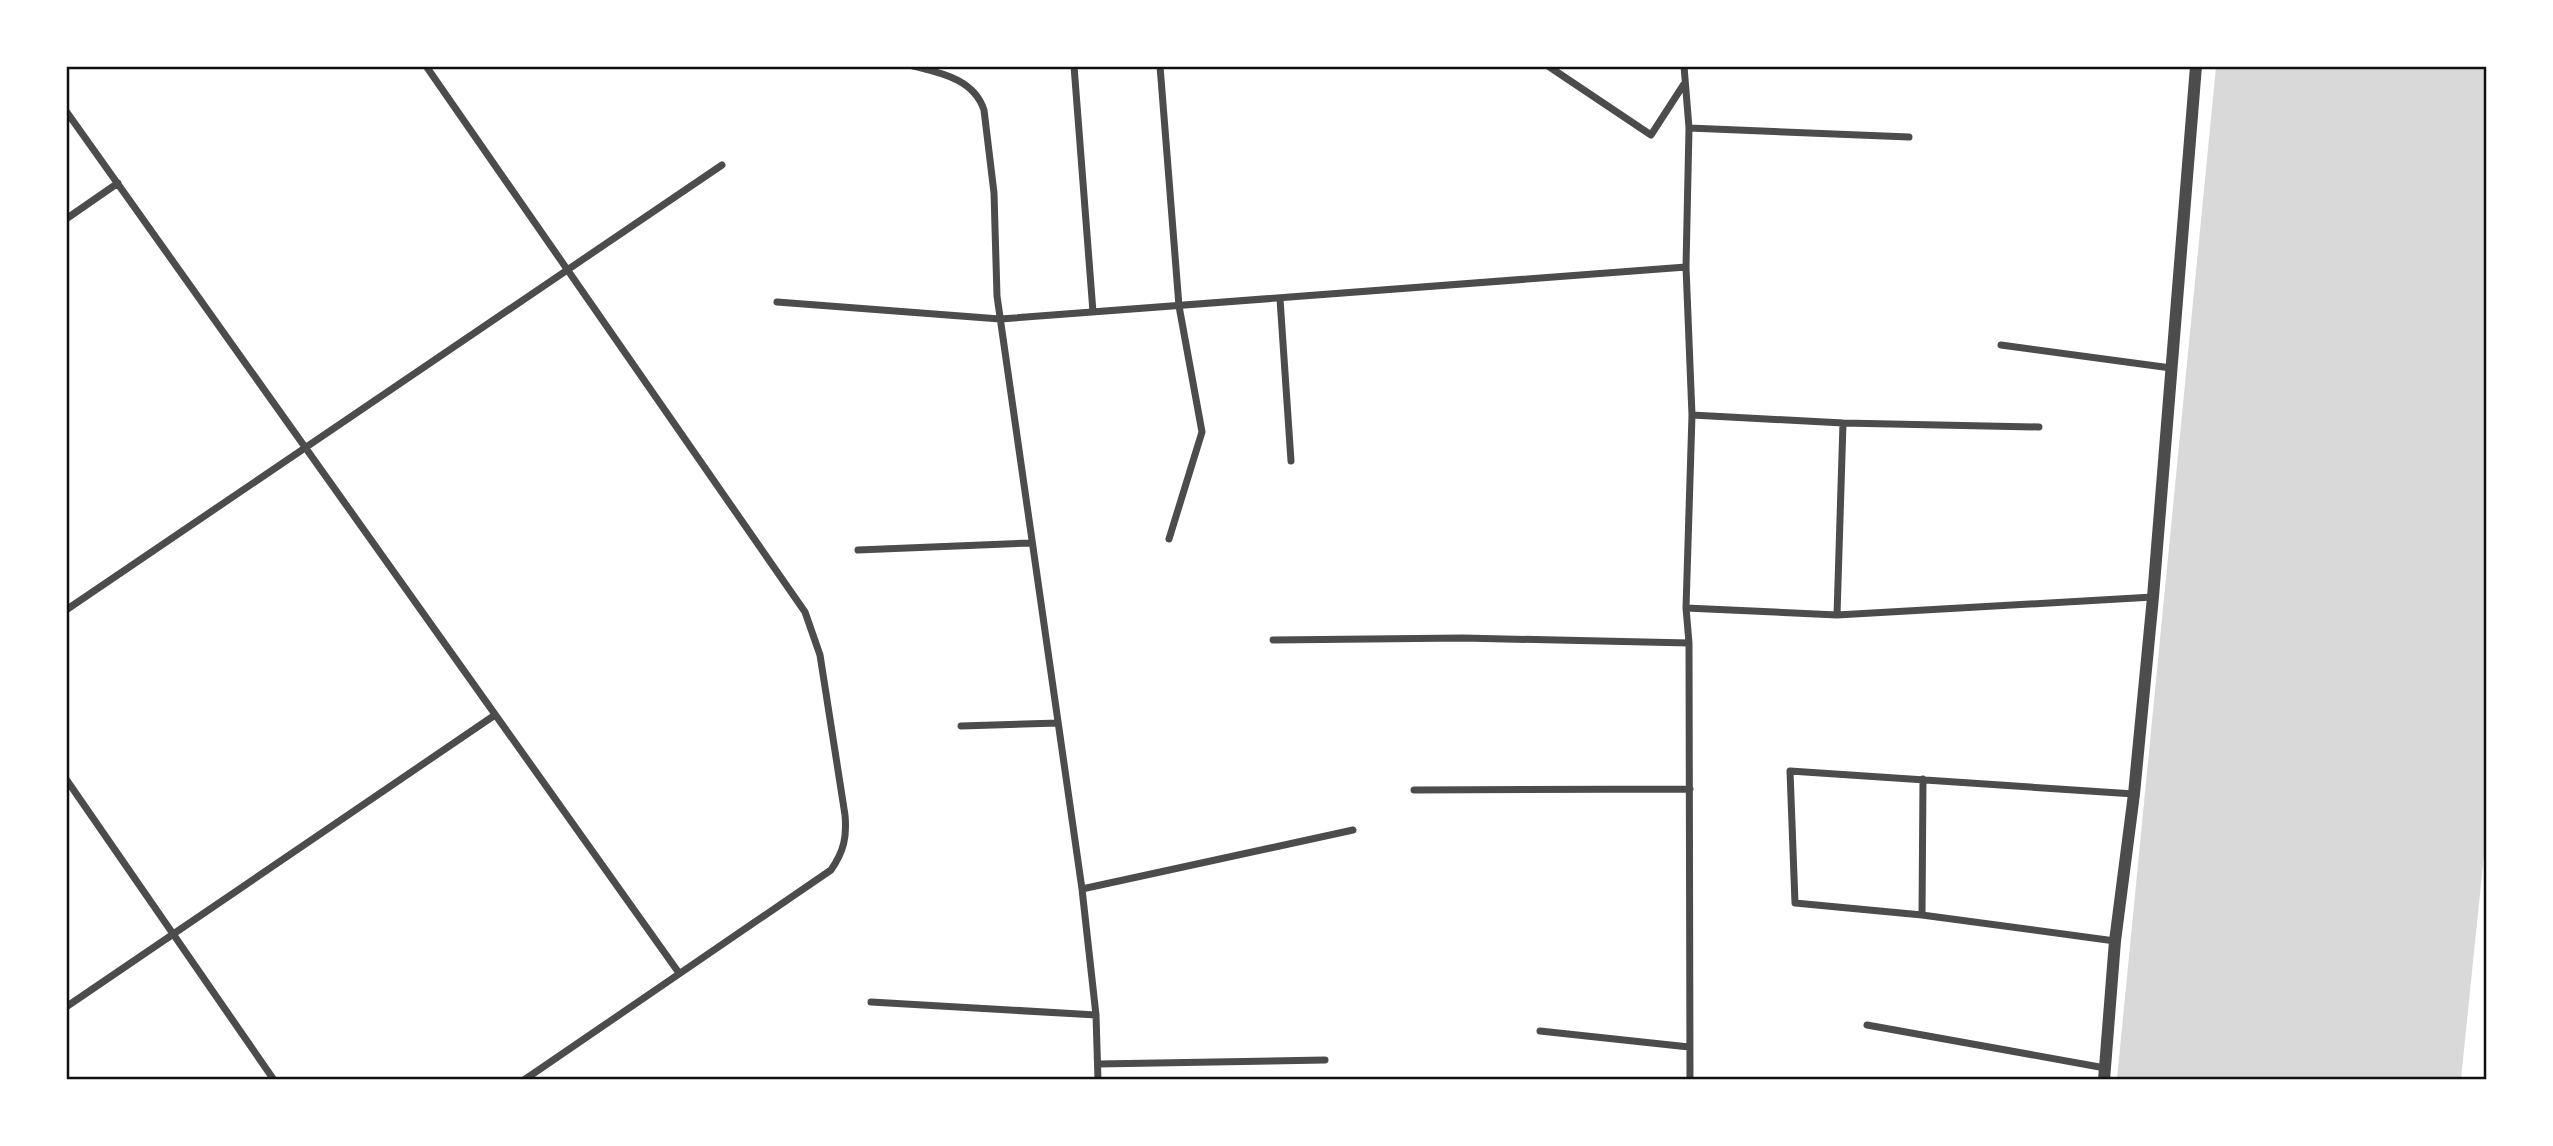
<svg xmlns="http://www.w3.org/2000/svg" width="2553" height="1146" font-family="Mulish,sans-serif">
<style>
.water{fill:#d9d9d9}
.lines{fill:none;stroke-linecap:round;stroke-linejoin:round}
.minor{stroke:#4c4c4c;stroke-width:7}
.tertiary{stroke:#4c4c4c;stroke-width:12}
.neatline{fill:none;stroke:#111;stroke-width:2.5}
</style>
<rect width="100%" height="100%" fill="#fff"/>
<path class="water" d="M2216,67H2486V835L2461,1079H2117Z"/>
<g class="lines">
<path class="minor" d="M426,66L805,612L820,655L845,815C847,837 844,851 831,870L524,1080
M913,66C941,73 974,79 984,110L994,193L997,296L1082,889L1096,1015L1098,1080
M1074,66L1093,312
M1160,66L1179,306L1202,432L1169,539
M1548,66L1651,135L1684,84
M1684,66L1689,128L1686,267L1692,415L1686,608L1689,643L1690,1080
M66,111L679,973
M1689,128L1909,137
M66,219L118,183
M1280,299L1291,461
M777,302L1000,319L1686,267
M2001,345L2171,368
M1692,415L1843,423L2039,427
M858,550L1030,543
M1686,608L1837,615L2153,597
M66,610L722,165
M1837,615L1843,423
M1273,640L1463,638L1689,643
M961,726L1058,723
M66,779L274,1080
M1414,790L1690,789
M1082,889L1353,830
M1922,915L1923,779
M2115,941L1922,915L1795,903L1790,771L2134,794
M871,1002L1096,1015
M66,1007L495,715
M1867,1025L2105,1068
M1540,1031L1689,1047
M1098,1064L1325,1060"/>
<path class="tertiary" d="M2104,1080L2115,941L2134,794L2153,597L2196,66"/>
</g>
<rect width="2553" height="1146" fill="none" stroke="#ffffff" stroke-width="136"/>
<rect x="68" y="68" width="2417" height="1010" class="neatline"/>
</svg>
